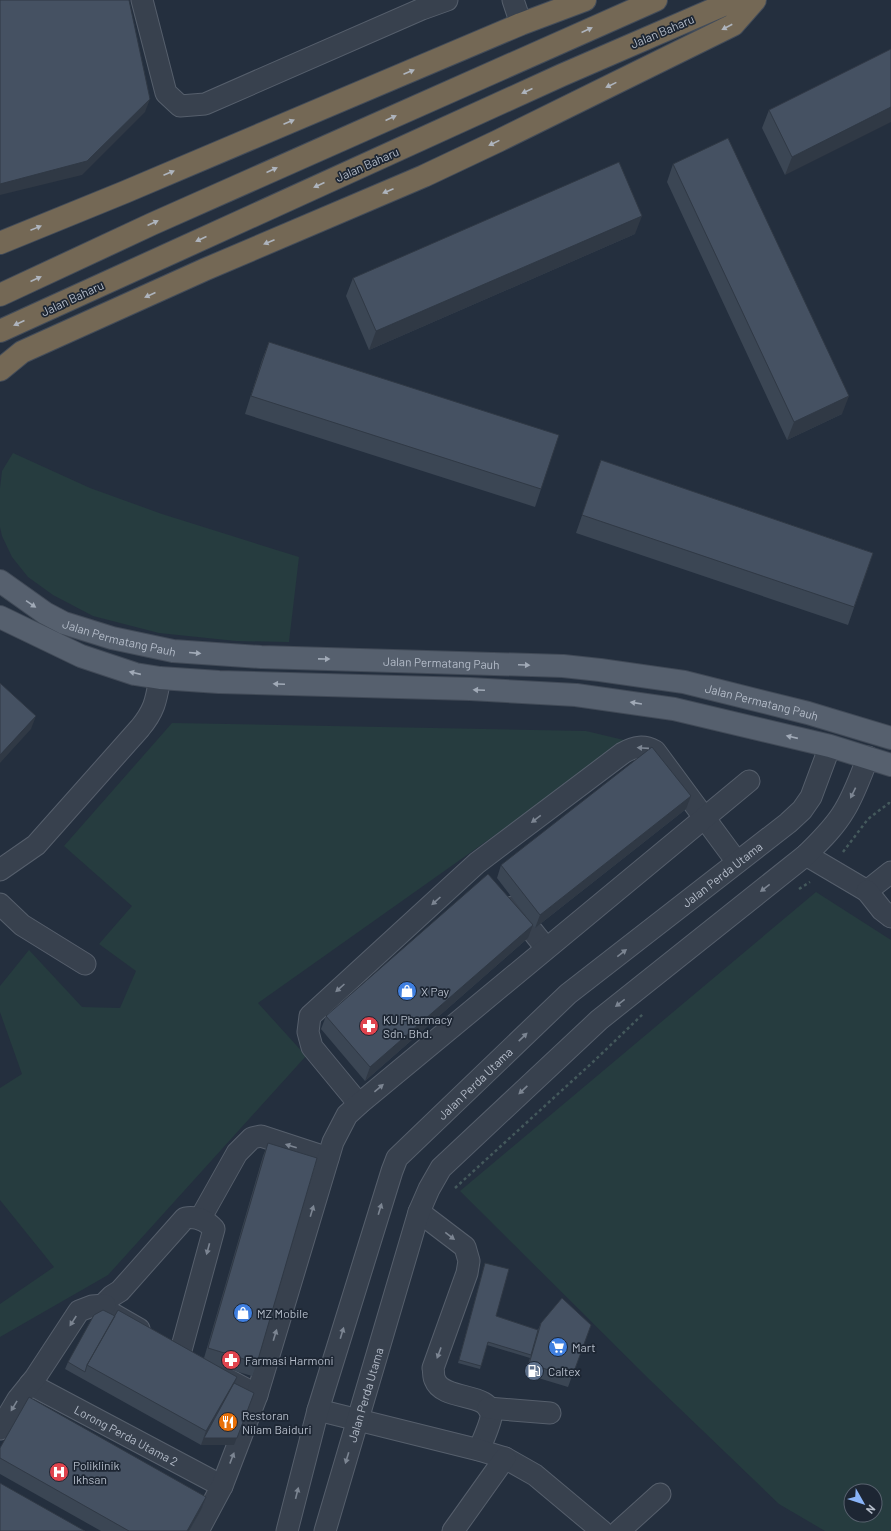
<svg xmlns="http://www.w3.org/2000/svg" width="891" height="1531" font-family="Barlow,sans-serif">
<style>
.green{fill:#263c3f;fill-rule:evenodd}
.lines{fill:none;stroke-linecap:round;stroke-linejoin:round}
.minor-casing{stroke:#565f6c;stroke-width:23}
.major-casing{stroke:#414a57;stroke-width:24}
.highway-casing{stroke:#434c59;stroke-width:24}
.path{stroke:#44595c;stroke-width:2.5;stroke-dasharray:3 3;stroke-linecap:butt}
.minor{stroke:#38414e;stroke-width:21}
.major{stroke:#56606e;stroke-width:22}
.highway{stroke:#746855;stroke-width:22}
.wall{fill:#3b4654}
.shaded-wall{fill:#303945}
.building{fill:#455162;stroke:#303945}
.oneway{fill:#aeb4bd}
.oneway2{fill:#a1aab7}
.oneway3{fill:#7c8592}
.labels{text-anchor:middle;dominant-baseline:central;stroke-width:3.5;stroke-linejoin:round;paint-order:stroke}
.street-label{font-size:12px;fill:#b4bcc9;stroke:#1d2633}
.poi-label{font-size:12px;fill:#b4bcc9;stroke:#1d2633;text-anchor:start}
</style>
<rect width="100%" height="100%" fill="#242f3e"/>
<path class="green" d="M13,453L90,488L162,514L299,557L289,642L236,641L159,633L93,616L53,595L28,577L12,557L2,536L0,527V488L2,471Z
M172,723L586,731L628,741L258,1003L306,1056L108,1275L0,1337V1304L54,1267L0,1200V1088L22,1074L0,1012V986L29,950L82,1007L120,1008L136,971L99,944L132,906L64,846Z
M816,892L891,940V1531H825L779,1504L650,1380L460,1191ZM851,1491H875V1515H851Z"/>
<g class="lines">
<g class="minor-casing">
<g id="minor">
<path d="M142,0L166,93L180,106L205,104L422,9L447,0"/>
<path d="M513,0L521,24"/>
<path d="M806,855L867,891L891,872"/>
<path d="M0,870L36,845L140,728C155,710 156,700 160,678"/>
<path d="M867,891L882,910L891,917"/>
<path d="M0,904L22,925L85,964"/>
<path d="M513,907L546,948"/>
<path d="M359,1104L312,1047L308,1032L310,1016L477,863L623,753C635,746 644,745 655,751L737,862"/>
<path d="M419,1212L465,1247L469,1261L467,1273L433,1368C434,1372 433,1377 435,1380C443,1402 493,1391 491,1417C490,1425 482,1442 479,1450"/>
<path d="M200,1219L237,1153L252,1138L261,1136L328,1158"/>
<path d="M139,1329L106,1310V1302L112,1296L120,1291L185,1218C197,1216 206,1220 214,1229L180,1354"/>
<path d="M210,1370L257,1395"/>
<path id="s1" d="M30,1384L222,1486"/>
<path d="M488,1408L550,1413"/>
<path d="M318,1410L479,1450L505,1458L535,1475L602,1531"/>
<path d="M0,1429L18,1399L35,1378L79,1311L92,1306L105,1305"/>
<path d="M198,1531L222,1486L257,1395L333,1142L347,1115L359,1104L749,781"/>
<path id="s2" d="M287,1531L318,1410L392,1171L397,1158L568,994L788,823L802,810L811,797L830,746"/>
<path id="s3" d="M325,1531L419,1212L429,1189L441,1168L599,1020L806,855C819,842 834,828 844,811C854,795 861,775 868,757"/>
<path d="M453,1531L505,1458"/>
<path d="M619,1531L660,1494"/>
</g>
</g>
<g class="major-casing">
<g id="major">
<path id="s4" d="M0,581L45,613L64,623L112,638L173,651L261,657L563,666L600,670L684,682L808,713L891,738"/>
<path d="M0,617L81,656L135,674L160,678L219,682L470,689L576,695L674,709L830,746L891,765"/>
</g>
</g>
<g class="highway-casing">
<path id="highway" d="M0,243L125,192L521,24L585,0
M0,295L152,224L656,0
M0,331L562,75L735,0
M0,370L22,352L206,269L424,176L498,141L733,25L755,0"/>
</g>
<path class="path" d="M843,852L868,819L889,803L891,804
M799,889L810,882
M455,1188L594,1061L644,1013"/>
<use href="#minor" class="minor"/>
<use href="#major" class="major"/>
<use href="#highway" class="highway"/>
</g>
<path class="wall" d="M891,49L785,175L762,128L769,110Z
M673,164L842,414L787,440L667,182Z
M635,234L369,350L346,296L353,278Z
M269,342L541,489L535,507L245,414L262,360Z
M601,460L873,553L848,625L576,533Z
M686,809L535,928L497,878L501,865Z
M528,938L365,1081L321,1029L326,1016Z
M268,1143L257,1363L252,1376L218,1366L237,1377L234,1383V1445H201L65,1369L68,1362L115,1316L204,1358L263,1156Z
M485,1263L496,1316L538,1330L541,1323L591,1325L568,1387L525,1374L530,1358L487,1345L480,1369L458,1363Z
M0,1448L206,1497L201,1510L189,1531H101L0,1474Z"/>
<path class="shaded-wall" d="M150,99L145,112L82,175L0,195V184Z
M891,107V122L785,175L792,157Z
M642,216L635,234L369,350L376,331Z
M849,396L842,414L787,440L794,422Z
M36,716L31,729L0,763V755Z
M691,796L686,809L535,928L540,915Z
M533,925L528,938L365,1081L370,1067Z
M237,1377L232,1390L254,1393L234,1445H201L206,1431Z
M206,1497L201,1510L189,1531H187Z"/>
<path class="building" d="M0,0H129L150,99L87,161L0,184Z
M891,49V107L792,157L769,110Z
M728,138L849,396L794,422L673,164Z
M619,162L642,216L376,331L353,278Z
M269,342L559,435L541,489L251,396Z
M601,460L873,553L854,607L582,515Z
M0,683L36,716L0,755Z
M652,747L691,796L540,915L501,865Z
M488,874L533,925L370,1067L326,1016Z
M268,1143L317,1158L257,1363L208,1348Z
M485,1263L509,1269L496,1316L538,1330L531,1355L488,1342L481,1366L459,1360Z
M562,1298L591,1325L572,1377L529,1364L541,1323Z
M103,1310L115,1316L87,1365L85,1372L68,1362L94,1315Z
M118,1310L237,1377L206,1431L87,1365Z
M234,1383L254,1393L237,1438H204Z
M29,1397L206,1497L187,1531H129L0,1458V1448Z
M0,1483L85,1531H0Z"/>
<defs><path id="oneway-solid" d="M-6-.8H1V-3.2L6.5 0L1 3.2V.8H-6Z"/></defs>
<g class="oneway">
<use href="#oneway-solid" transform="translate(727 27) rotate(152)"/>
<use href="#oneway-solid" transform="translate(587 30) rotate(-24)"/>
<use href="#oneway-solid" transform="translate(409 72) rotate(-23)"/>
<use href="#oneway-solid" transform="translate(611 85) rotate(154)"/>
<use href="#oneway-solid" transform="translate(527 91) rotate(156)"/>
<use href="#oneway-solid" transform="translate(391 118) rotate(-24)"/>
<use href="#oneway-solid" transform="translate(289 122) rotate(-23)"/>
<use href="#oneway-solid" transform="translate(494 143) rotate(154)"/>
<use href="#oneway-solid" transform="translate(272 170) rotate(-24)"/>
<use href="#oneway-solid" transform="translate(169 173) rotate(-23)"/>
<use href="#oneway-solid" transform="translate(319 185) rotate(156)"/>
<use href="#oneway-solid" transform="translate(388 191) rotate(157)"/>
<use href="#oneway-solid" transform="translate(153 223) rotate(-25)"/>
<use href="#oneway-solid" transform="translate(36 228) rotate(-22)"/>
<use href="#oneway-solid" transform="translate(201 239) rotate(156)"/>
<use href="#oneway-solid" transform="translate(269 242) rotate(157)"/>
<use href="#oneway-solid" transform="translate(36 279) rotate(-24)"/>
<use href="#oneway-solid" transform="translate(150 295) rotate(156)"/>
<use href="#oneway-solid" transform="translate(19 323) rotate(156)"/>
</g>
<g class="oneway2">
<use href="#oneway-solid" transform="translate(31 604) rotate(34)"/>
<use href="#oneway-solid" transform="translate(195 653) rotate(5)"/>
<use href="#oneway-solid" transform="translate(324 659) rotate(1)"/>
<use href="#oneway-solid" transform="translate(524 665) rotate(2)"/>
<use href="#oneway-solid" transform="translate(135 673) rotate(-167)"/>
<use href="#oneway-solid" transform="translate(279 684) rotate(-178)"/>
<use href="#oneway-solid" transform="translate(479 690) rotate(-177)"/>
<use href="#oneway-solid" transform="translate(636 703) rotate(-171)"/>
<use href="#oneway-solid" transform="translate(792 737) rotate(-167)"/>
</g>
<g class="oneway3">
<use href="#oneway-solid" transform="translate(643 748) rotate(-176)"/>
<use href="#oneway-solid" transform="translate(853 793) rotate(116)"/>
<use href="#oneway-solid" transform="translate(536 819) rotate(143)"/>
<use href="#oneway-solid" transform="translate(765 888) rotate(142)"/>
<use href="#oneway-solid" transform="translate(436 901) rotate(138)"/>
<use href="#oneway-solid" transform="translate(622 953) rotate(-38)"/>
<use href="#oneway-solid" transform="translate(340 988) rotate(138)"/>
<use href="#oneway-solid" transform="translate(620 1003) rotate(142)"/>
<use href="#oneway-solid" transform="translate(523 1037) rotate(-44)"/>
<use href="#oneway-solid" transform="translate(379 1088) rotate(-40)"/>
<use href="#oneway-solid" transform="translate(523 1090) rotate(137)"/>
<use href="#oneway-solid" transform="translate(291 1146) rotate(-163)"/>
<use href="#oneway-solid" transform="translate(380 1209) rotate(-73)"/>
<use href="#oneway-solid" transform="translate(312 1211) rotate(-73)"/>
<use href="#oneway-solid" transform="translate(450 1236) rotate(38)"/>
<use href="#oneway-solid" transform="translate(208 1249) rotate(105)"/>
<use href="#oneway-solid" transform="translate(73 1321) rotate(123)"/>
<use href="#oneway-solid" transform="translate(342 1333) rotate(-73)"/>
<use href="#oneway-solid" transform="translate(275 1335) rotate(-73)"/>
<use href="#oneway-solid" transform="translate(439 1353) rotate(110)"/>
<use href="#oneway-solid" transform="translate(14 1406) rotate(121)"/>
<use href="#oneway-solid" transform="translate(232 1458) rotate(-69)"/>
<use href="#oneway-solid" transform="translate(347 1458) rotate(107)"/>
<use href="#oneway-solid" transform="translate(297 1493) rotate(-76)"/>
</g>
<defs>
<g id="shop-disc" transform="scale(1)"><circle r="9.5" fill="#3f7fe0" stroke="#1d2633"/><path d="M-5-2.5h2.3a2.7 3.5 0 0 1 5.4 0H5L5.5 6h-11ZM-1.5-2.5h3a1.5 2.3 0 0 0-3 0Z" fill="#fff"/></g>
<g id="pharmacy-disc" transform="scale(1)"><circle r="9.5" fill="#e0444e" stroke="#1d2633"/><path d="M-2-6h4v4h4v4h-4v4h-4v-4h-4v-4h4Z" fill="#fff"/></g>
<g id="supermarket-disc" transform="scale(1)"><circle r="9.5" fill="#3f7fe0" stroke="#1d2633"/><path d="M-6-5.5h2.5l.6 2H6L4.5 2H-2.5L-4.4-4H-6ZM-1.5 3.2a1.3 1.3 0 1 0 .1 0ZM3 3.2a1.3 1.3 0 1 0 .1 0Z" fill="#fff"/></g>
<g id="fuel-disc" transform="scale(1)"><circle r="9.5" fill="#5c6f8a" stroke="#1d2633"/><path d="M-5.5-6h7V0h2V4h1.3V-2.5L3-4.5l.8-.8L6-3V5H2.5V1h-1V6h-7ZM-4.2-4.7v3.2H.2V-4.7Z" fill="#fff"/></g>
<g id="restaurant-disc" transform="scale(1)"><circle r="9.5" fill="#e8710a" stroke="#1d2633"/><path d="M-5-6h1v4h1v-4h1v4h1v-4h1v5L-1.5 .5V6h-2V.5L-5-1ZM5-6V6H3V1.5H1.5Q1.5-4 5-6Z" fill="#fff"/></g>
<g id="hospital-disc" transform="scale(1)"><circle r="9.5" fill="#e0444e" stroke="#1d2633"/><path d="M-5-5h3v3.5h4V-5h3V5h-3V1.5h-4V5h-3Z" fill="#fff"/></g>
</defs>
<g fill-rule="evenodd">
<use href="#shop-disc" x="407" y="991"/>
<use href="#pharmacy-disc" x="369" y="1026"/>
<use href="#shop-disc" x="243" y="1313"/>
<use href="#supermarket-disc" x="558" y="1347"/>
<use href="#pharmacy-disc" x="231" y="1360"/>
<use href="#fuel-disc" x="534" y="1371"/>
<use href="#restaurant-disc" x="228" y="1422"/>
<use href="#hospital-disc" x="59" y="1472"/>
</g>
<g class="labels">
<g class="street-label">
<text transform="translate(662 31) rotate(-23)">Jalan Baharu</text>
<text transform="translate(367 164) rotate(-24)">Jalan Baharu</text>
<text transform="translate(72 298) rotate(-25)">Jalan Baharu</text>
<text stroke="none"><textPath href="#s4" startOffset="134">Jalan Permatang Pauh</textPath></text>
<text stroke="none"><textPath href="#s4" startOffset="458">Jalan Permatang Pauh</textPath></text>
<text stroke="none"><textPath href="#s4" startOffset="782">Jalan Permatang Pauh</textPath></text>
<text stroke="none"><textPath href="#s2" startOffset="821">Jalan Perda Utama</textPath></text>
<text stroke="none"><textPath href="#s2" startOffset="497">Jalan Perda Utama</textPath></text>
<text stroke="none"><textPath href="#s3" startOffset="142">Jalan Perda Utama</textPath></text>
<text stroke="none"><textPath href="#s1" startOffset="109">Lorong Perda Utama 2</textPath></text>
</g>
<g class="poi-label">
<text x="421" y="991">X Pay</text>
<text x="383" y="1019">KU Pharmacy<tspan x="383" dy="14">Sdn. Bhd.</tspan></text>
<text x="257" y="1313">MZ Mobile</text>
<text x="572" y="1347">Mart</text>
<text x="245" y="1360">Farmasi Harmoni</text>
<text x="548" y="1371">Caltex</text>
<text x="242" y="1415">Restoran<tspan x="242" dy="14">Nilam Baiduri</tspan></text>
<text x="73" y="1465">Poliklinik<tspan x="73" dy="14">Ikhsan</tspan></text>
</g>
</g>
<g transform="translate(863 1503) rotate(129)"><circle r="19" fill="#1d2633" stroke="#59626f"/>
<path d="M0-3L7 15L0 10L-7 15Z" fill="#8ab4f8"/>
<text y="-6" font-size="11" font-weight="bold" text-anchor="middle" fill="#b4bcc9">N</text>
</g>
</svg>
